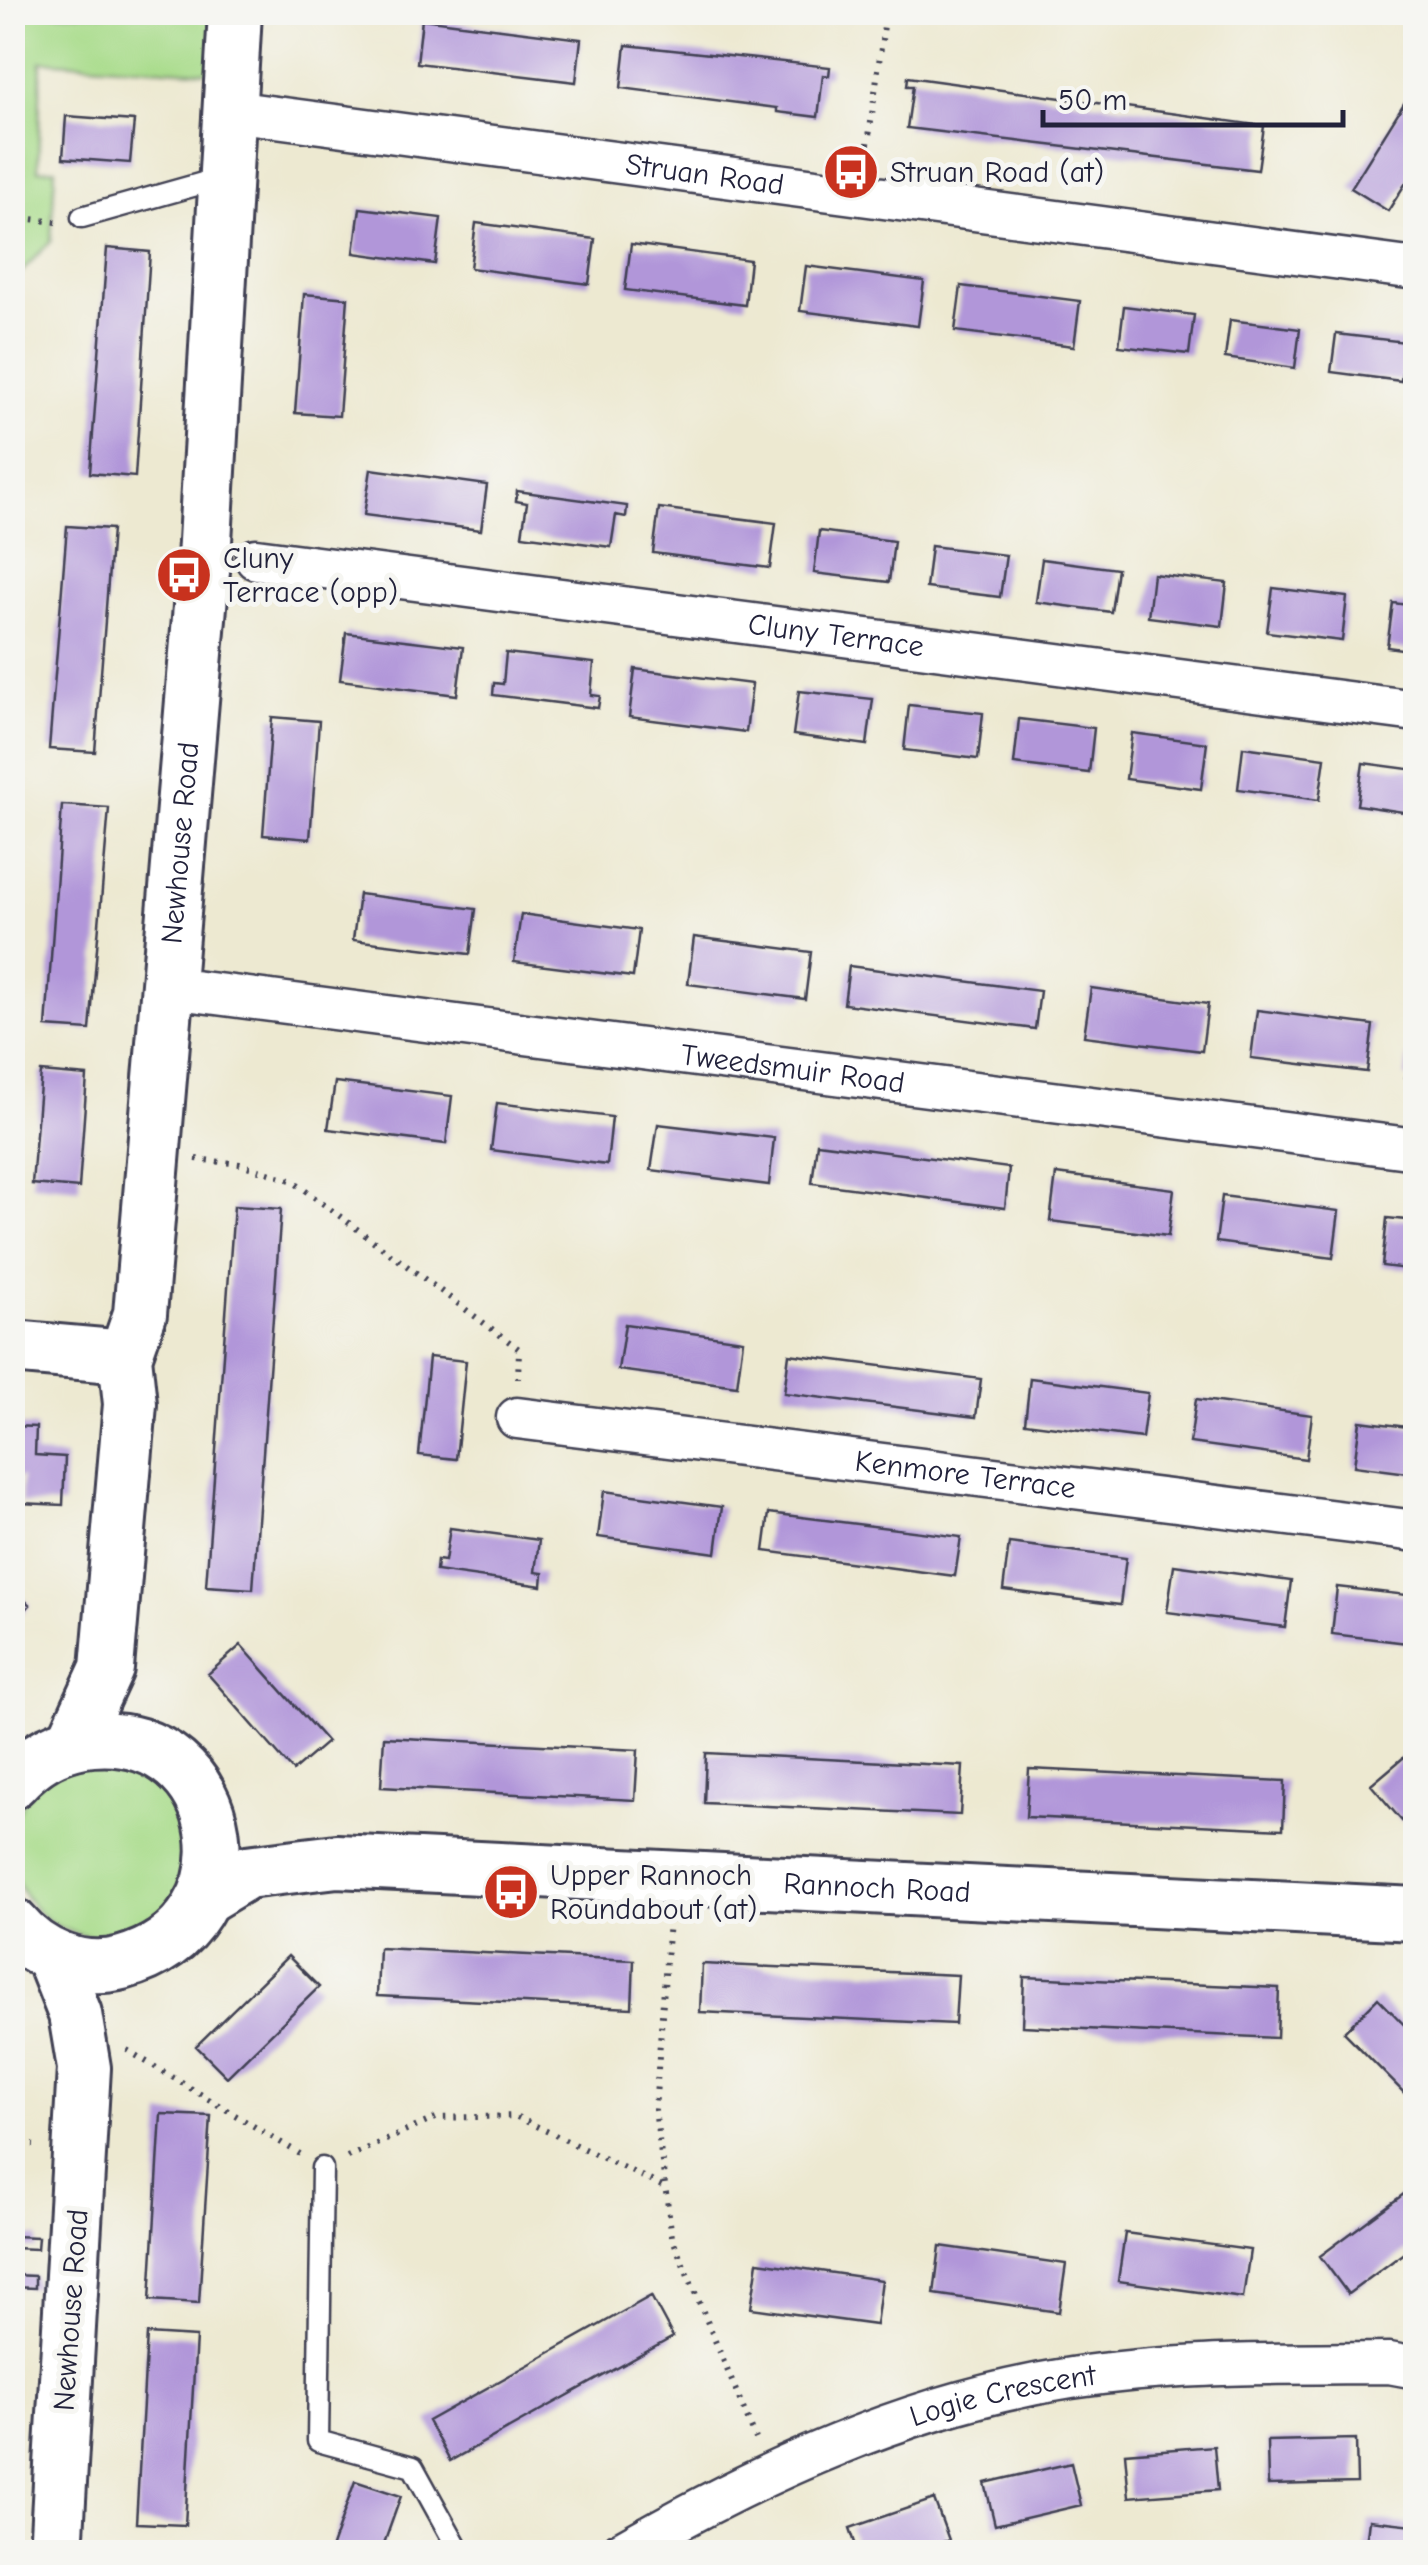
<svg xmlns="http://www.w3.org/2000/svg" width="1428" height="2565" font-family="'Comic Neue',sans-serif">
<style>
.green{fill:#a9dc8b;stroke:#667f63;stroke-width:2.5}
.building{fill:#b196d9}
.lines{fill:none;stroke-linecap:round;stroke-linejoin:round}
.service-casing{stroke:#404052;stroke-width:25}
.minor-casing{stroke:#404052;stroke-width:45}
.tertiary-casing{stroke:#404052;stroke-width:58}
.path{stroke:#404052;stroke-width:6;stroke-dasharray:2.5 8;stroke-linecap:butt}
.service{stroke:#fff;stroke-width:20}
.minor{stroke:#fff;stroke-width:40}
.tertiary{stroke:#fff;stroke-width:52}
.labels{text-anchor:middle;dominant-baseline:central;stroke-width:10;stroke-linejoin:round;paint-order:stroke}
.poi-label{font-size:30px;fill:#22223b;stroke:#f6f6f2;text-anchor:start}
.street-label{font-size:30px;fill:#22223b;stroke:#f6f6f2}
</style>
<rect width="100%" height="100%" fill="#f6f6f2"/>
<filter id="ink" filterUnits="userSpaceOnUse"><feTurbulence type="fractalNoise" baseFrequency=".01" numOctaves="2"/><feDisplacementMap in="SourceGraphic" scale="20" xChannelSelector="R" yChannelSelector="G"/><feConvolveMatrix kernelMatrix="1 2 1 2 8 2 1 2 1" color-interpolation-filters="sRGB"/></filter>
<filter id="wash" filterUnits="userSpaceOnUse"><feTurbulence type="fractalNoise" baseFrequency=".0048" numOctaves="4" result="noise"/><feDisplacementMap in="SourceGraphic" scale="40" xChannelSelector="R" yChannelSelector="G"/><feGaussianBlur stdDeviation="2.25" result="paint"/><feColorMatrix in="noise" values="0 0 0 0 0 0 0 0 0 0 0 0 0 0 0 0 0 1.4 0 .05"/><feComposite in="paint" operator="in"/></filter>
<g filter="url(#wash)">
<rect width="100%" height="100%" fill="#ede9d1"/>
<path class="green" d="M13,13H214L211,72L41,61L38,170L55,169L51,241L13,281Z
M11 1848a89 89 0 1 1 178 0a89 89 0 1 1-178 0Z"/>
<g id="blocks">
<path class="building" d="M422,19L581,39L576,82L417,63Z
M626,45L830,67L829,76L823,75L818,117L777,112V108L621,88Z
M908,77L1264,126L1258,170L907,128L913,86H907Z
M1416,84V167L1388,211L1351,188Z
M66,116L134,121L130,163L63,158Z
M360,208L441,218L435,264L354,253Z
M476,223L595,239L589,284L470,268Z
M631,244L750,260L745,305L625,290Z
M107,248L150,252L135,477L90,473Z
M806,266L924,281L918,326L800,311Z
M961,286L1080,301L1074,346L955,331Z
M304,294L348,298L339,416L295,413Z
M1124,306L1194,315L1189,354L1119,346Z
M1230,320L1300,329L1295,368L1225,358Z
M1336,334L1406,342L1401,381L1331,372Z
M371,469L487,485L481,530L364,515Z
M517,491L627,506L626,517L616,515L611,547L522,535L527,503L516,501Z
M659,508L776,523L770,568L653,553Z
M67,526L112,529L95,752L49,749Z
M819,531L894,541L889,582L814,573Z
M931,546L1006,555L1000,597L926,588Z
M1042,559L1117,569L1111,612L1036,602Z
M1153,574L1227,583L1222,626L1148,617Z
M1273,588L1347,597L1342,641L1267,632Z
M1393,603L1416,606V651L1387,647Z
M346,633L463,647L457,695L340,680Z
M506,653L594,663L591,695L600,696L598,708L493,695L494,683L503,684Z
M635,669L752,684L746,732L629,717Z
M799,691L873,699L867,745L793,735Z
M909,705L983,713L978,759L904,750Z
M272,717L319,721L310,839L263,835Z
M1019,719L1094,728L1089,773L1014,764Z
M1132,733L1207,743L1201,789L1126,779Z
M1243,747L1325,758L1319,800L1238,789Z
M1363,763L1416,770V814L1357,805Z
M62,805L109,808L90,1030L46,1027Z
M359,894L476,909L470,954L353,940Z
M521,914L639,930L633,977L514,962Z
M694,937L811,952L805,999L688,984Z
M849,966L1040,991L1035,1029L844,1004Z
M1091,988L1208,1004L1202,1051L1084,1036Z
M1257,1010L1373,1025L1367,1072L1251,1058Z
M1411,1031L1416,1032V1078L1405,1077Z
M41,1072L87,1076L79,1188L32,1184Z
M335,1082L452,1096L446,1144L328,1129Z
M497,1103L612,1117L607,1165L491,1150Z
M658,1124L774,1138L769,1185L651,1170Z
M817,1143L1009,1168L1005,1208L812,1183Z
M1056,1174L1174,1189L1168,1236L1050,1221Z
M1222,1196L1339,1211L1333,1258L1216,1242Z
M234,1206L281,1209L253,1589L206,1586Z
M1387,1218L1416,1221V1270L1382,1266Z
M12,1228L20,1229L17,1273H12Z
M625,1324L743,1340L737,1386L618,1370Z
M789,1354L981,1379L976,1417L784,1393Z
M429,1357L466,1361L456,1459L419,1455Z
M1030,1378L1148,1393L1142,1438L1025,1423Z
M1196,1399L1312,1415L1306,1459L1190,1443Z
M1360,1421L1416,1428V1474L1354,1466Z
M12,1426L36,1427L35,1455L65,1457L63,1505L21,1503L22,1477H12Z
M604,1491L722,1507L716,1553L598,1537Z
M769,1513L961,1537L955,1576L764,1551Z
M450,1528L539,1540L535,1572L543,1573L542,1586L436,1571L437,1560L445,1561Z
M1009,1543L1126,1558L1120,1605L1003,1590Z
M1174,1565L1291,1581L1285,1627L1167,1612Z
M1337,1587L1416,1596V1644L1332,1634Z
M12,1589L30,1605L12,1624Z
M241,1645L327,1742L293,1771L208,1674Z
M384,1737L638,1750L635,1800L381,1787Z
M1416,1747V1810L1402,1821L1371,1785Z
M706,1753L963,1766L960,1815L704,1803Z
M1029,1769L1285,1781L1283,1829L1026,1817Z
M379,1948L634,1960L632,2008L377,1996Z
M288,1956L319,1987L227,2077L196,2046Z
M702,1964L958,1975L955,2024L700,2012Z
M1024,1977L1279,1988L1277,2038L1022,2026Z
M1378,1998L1416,2037V2105L1344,2032Z
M161,2114L211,2116L199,2303L150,2300Z
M1416,2185V2244L1348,2294L1320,2256Z
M1125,2233L1250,2250L1243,2298L1118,2281Z
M12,2236L38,2237L37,2249L12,2248Z
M940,2246L1066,2264L1059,2312L934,2294Z
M758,2262L882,2280L876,2325L751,2308Z
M12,2275L35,2276V2288L12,2287Z
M651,2296L673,2337L450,2461L428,2421Z
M147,2334L196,2337L185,2525L136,2523Z
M1356,2439L1357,2483L1268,2485L1267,2441Z
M1214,2446L1218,2490L1129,2497L1125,2453Z
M1071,2463L1081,2505L995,2525L985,2483Z
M355,2481L401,2496L381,2552H330Z
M934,2499L949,2540L913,2552H858L850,2528Z
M1369,2520L1414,2525L1411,2552H1365Z"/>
</g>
</g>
<g filter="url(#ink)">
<use href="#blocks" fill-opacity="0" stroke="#404052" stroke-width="2.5"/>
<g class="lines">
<g class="service-casing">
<path id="service" d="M82,217L221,178
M322,2168L318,2441L413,2467L460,2552"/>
</g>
<g class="minor-casing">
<g id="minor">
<path id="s1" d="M231,111L1416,269"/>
<path id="s2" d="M256,559L1416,711"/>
<path id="s3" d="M170,988L1416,1149"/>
<path id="s4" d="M517,1418L1416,1531"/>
<path id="s5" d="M621,2552C758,2473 912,2402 1071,2378C1176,2362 1283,2364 1389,2363L1416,2368"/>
</g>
</g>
<g class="tertiary-casing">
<g id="tertiary">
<path d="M12,1347L125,1357"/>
<path id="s6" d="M73,1742L107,1668L130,1404L125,1357L140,1314L204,559L235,12"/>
<path d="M12,1782C33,1758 61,1743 92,1740C232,1728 263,1925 122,1963C81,1974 38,1956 12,1924"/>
<path id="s7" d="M207,1896L247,1872L337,1861L1416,1914"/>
<path d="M52,1956L75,2014L84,2068L56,2552"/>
</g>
</g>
<path class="path" d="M864,12L885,18L866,159
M12,217L57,222
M196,1159L240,1164L291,1180L519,1349L518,1379
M669,1920L655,2110L672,2237L756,2439
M127,2050L300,2154
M12,2144L34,2145
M347,2157L436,2118L515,2116L666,2188"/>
<use href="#service" class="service"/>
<use href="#minor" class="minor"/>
<use href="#tertiary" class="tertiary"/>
</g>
</g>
<defs>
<g id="bus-disc" transform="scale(2.875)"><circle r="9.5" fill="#c8321e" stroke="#f6f6f2"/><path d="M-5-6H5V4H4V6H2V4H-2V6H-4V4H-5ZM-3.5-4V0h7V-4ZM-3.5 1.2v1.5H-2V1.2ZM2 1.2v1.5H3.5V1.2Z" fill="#fff"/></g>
</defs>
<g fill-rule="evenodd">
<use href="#bus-disc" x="851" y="172"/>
<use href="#bus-disc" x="184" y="575"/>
<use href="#bus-disc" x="511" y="1892"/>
</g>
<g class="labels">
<g class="poi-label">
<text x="890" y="172">Struan Road (at)</text>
<text x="223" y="558">Cluny<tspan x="223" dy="34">Terrace (opp)</tspan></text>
<text x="550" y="1875">Upper Rannoch<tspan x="550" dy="34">Roundabout (at)</tspan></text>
</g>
<g class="street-label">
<text stroke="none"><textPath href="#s1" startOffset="478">Struan Road</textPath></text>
<text stroke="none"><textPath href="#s2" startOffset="585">Cluny Terrace</textPath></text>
<text stroke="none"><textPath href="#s6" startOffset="912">Newhouse Road</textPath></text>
<text stroke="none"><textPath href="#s3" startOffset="628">Tweedsmuir Road</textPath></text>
<text stroke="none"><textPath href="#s4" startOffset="452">Kenmore Terrace</textPath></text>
<text stroke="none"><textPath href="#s7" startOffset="678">Rannoch Road</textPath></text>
<text transform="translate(71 2310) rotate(-86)">Newhouse Road</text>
<text stroke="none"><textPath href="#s5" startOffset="415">Logie Crescent</textPath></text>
</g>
</g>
<rect width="1428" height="2565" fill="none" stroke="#f6f6f2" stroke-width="50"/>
<path d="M1043 110v15h300v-15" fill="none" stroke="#22223b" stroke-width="5"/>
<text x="1058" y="110" font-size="30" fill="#22223b" stroke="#f6f6f2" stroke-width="8" paint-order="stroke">50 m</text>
</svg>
